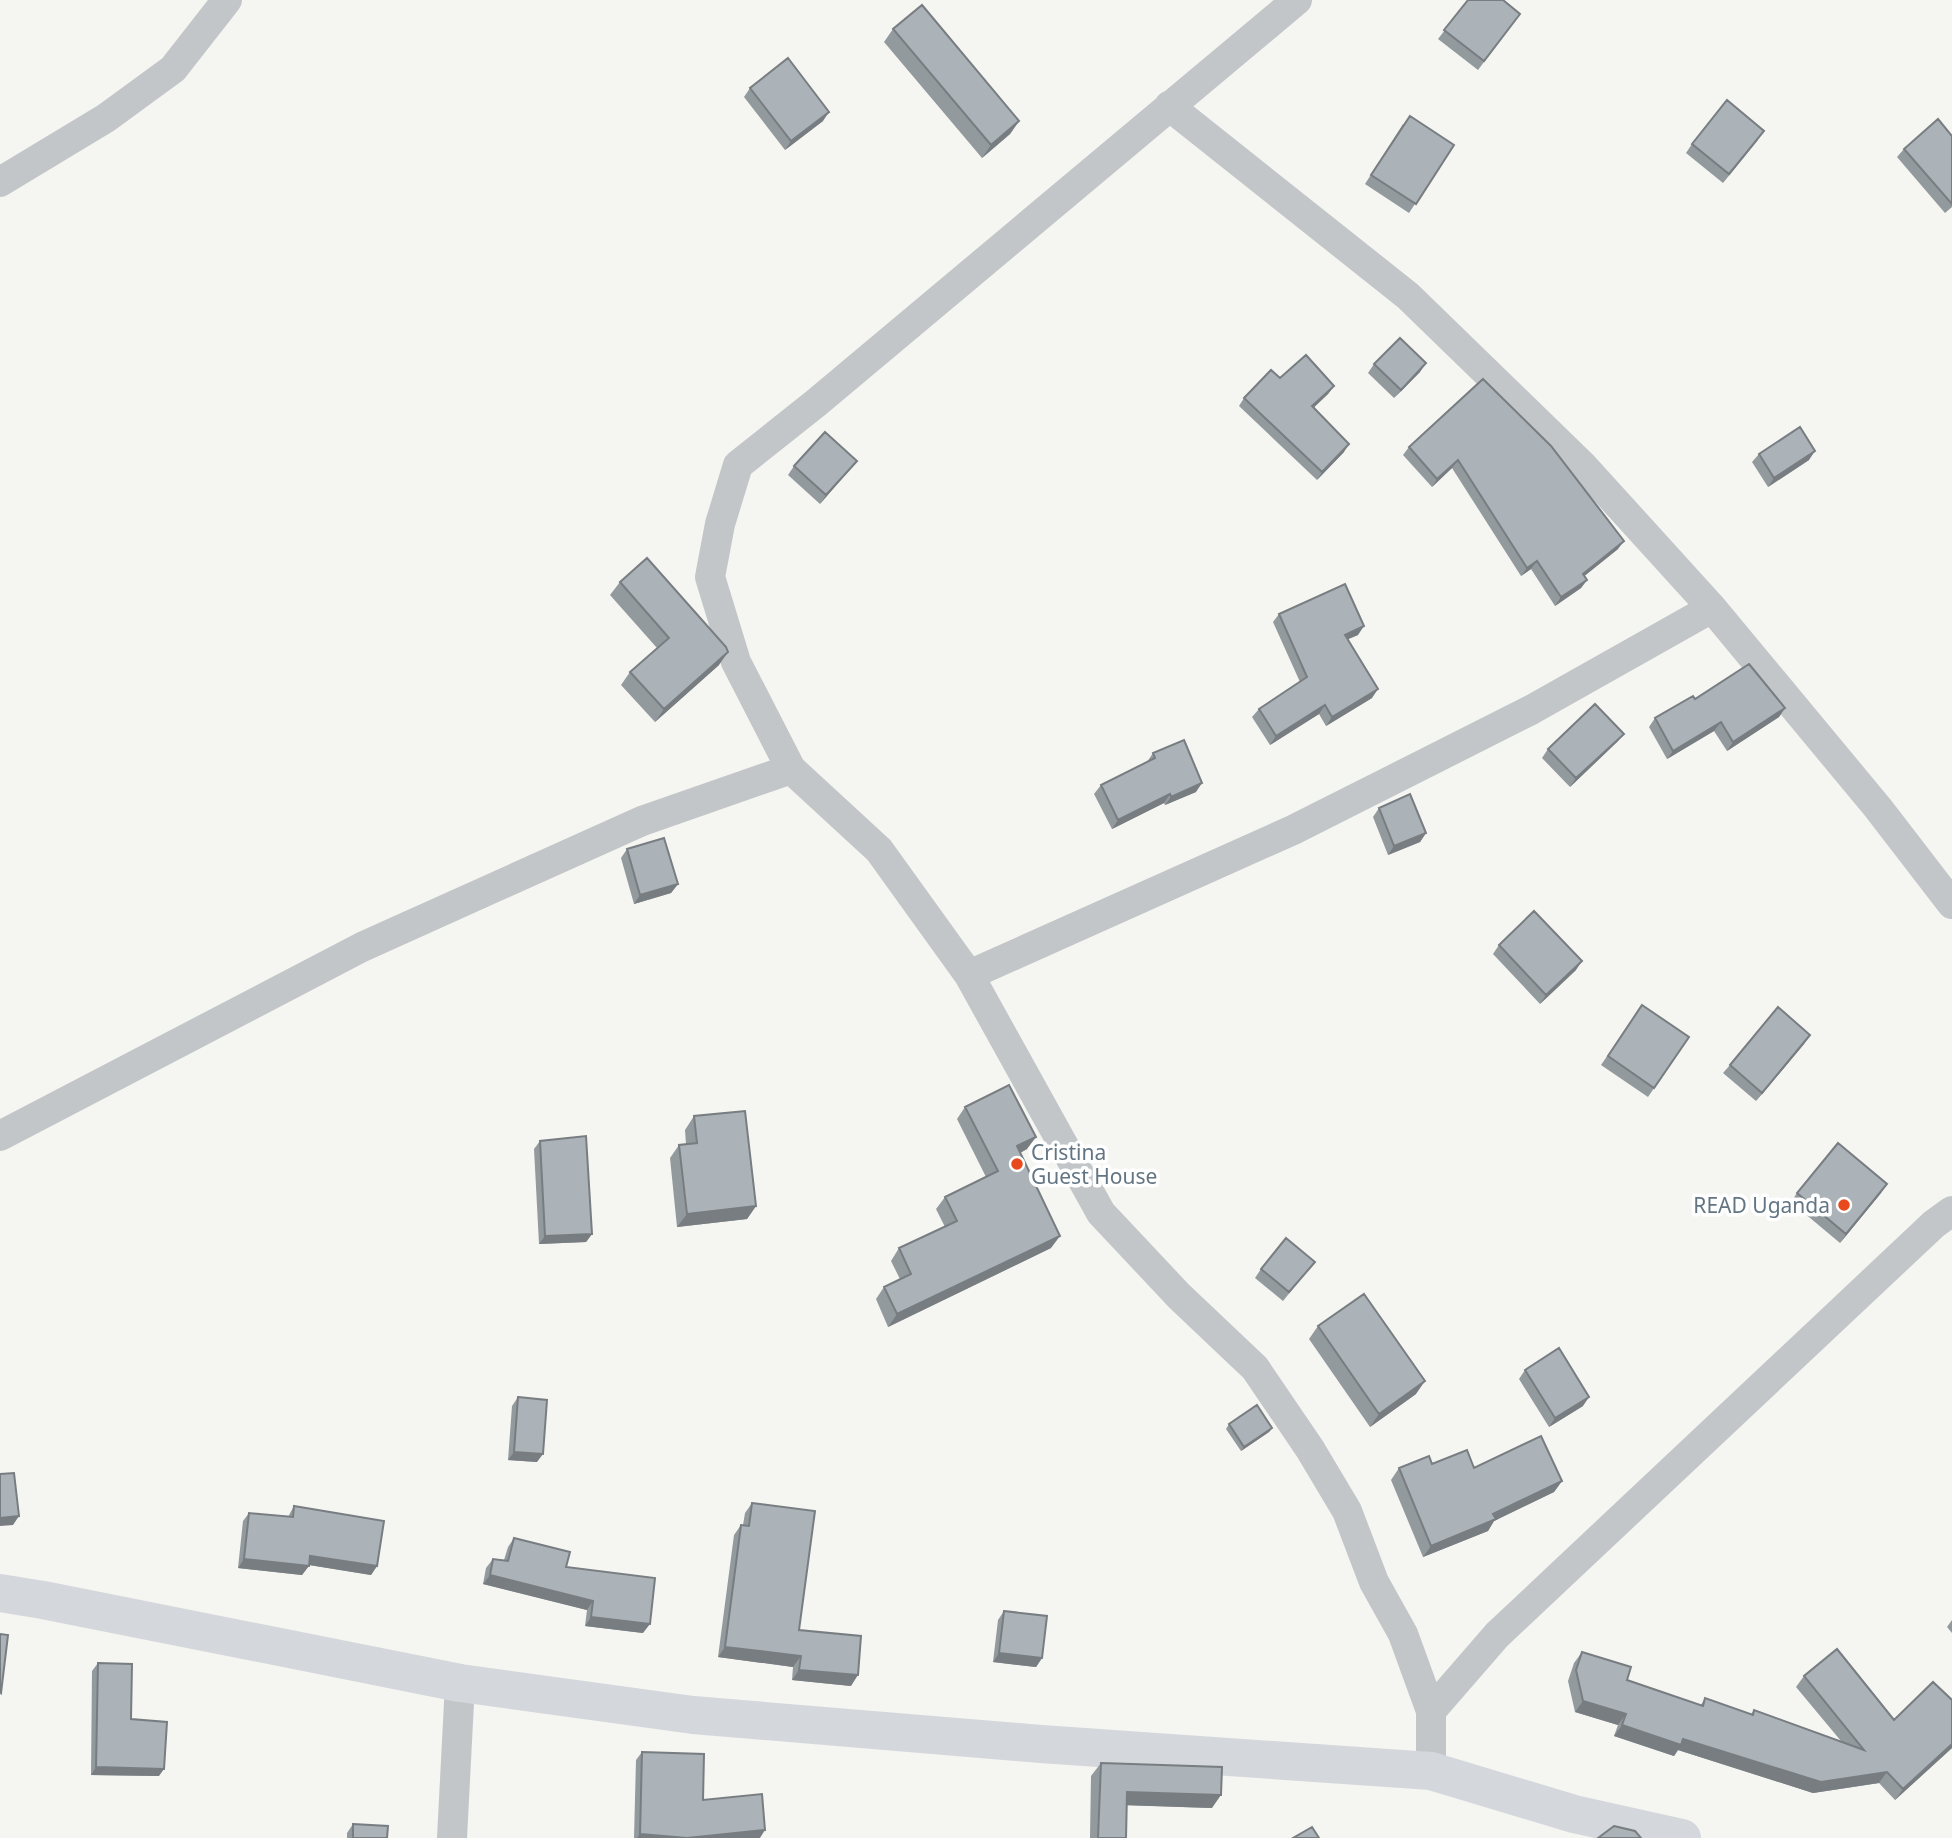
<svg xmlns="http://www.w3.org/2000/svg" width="1952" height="1838" font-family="'Noto Sans',sans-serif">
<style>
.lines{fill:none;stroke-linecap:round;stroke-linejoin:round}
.street{stroke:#c2c6c9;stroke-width:30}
.secondary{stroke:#d4d8dc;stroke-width:38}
.wall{fill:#939a9e}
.shaded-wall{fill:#787d81}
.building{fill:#abb3b8;stroke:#787d81;stroke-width:2}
.poi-dot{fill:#e84a1e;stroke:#fff;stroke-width:2.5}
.labels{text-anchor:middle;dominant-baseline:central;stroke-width:7;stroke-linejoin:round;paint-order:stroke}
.poi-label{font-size:21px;fill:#637583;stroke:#fff;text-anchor:start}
</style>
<rect width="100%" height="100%" fill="#f5f5f1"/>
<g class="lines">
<path class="street" d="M1297,0L816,403L738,465L720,524L710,577L736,662L791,769L879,850L969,975L1101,1213L1179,1296L1255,1368L1310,1449L1347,1511L1374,1582L1403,1634L1431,1711V1771
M1169,106L1408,296L1583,466L1712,608L1878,808L1952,904
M0,182L106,118L173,69L227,0
M969,975L1293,830L1531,710L1712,608
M0,1136L362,947L642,821L791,769
M1431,1711L1497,1635L1934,1224L1952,1211
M452,1838L460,1683"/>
<path class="secondary" d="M0,1593L43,1600L460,1683L693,1715L1041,1744L1431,1771L1574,1814L1682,1838"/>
</g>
<path class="wall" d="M1468,0L1514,22L1478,70L1438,39Z
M893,29L1019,121L1010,134L982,158L884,42Z
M750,88L823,121L785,150L744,97Z
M1403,124L1454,145L1409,213L1365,184Z
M1952,136V207L1945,213L1897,157L1904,149Z
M1758,140L1723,183L1686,153L1692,144Z
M1374,364L1420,372L1394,398L1368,373Z
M1280,378L1334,386L1328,394L1314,407L1344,452L1317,480L1239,406L1244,398Z
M1483,379L1618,549L1584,576L1587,580L1581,588L1555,606L1531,569L1521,576L1452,468L1432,487L1403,455L1409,447Z
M1759,454L1809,460L1768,487L1752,462Z
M794,466L850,469L820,504L788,475Z
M620,582L719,665L655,722L621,685L630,672L657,648L610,595Z
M1279,614L1358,635L1348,639L1372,698L1326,726L1319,714L1270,745L1252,717L1259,709L1300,682L1273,622Z
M1695,699L1785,708L1779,717L1727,751L1714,731L1667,759L1649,727L1655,718Z
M1624,734L1617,742L1570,787L1542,758L1548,749Z
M1153,753L1196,792L1165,805L1164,803L1112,829L1094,794L1101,785L1147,762Z
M1379,808L1426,833L1420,842L1388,855L1373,817Z
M627,849L678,884L671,893L634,904L621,858Z
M1499,945L1576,970L1540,1004L1493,954Z
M1642,1005L1689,1037L1648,1097L1601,1065Z
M1804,1044L1756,1101L1723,1073L1730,1065Z
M965,1107L1027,1149L1020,1153L1051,1248L888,1327L876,1299L884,1287L900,1279L891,1261L899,1248L945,1227L936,1209L945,1197L986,1177L957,1119Z
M694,1116L756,1206L747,1219L677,1227L670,1158L679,1145L686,1144L685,1130Z
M540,1141L592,1234L586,1242L539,1244L534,1149Z
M1797,1193H1881L1840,1243L1791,1202Z
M1261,1269L1308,1270L1283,1301L1255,1278Z
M1318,1326L1416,1394L1370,1427L1309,1339Z
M1525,1370L1583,1406L1549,1427L1519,1379Z
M518,1397L537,1462L508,1460L512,1406Z
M1229,1424L1272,1428L1269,1432L1241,1451L1226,1429Z
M1432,1464L1474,1468L1562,1481L1554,1492L1494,1521L1488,1531L1423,1557L1391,1480L1399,1468Z
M752,1503L799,1630L851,1686L792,1680L793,1667L718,1657L734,1535L741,1525H743L745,1513Z
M294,1506L377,1566L371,1575L309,1565L302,1575L238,1568L243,1521L249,1513L288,1517Z
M514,1538L566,1567L643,1633L585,1626L587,1610L483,1584L486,1568L493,1559L504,1560L508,1547Z
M1004,1611L1042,1658L1036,1667L993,1662L998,1620Z
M1952,1620V1633L1947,1627Z
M1582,1652L1627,1680L1701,1705L1705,1698L1751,1714L1754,1710L1841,1741L1796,1687L1804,1676L1894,1720L1952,1700V1748L1895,1800L1879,1783L1813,1793L1678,1750L1674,1756L1614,1736L1618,1725L1575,1712L1568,1681L1574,1663Z
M98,1663L131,1719L159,1776L91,1775L92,1671Z
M642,1752L703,1800L760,1838H634L636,1760Z
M1101,1763L1212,1808L1127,1805L1126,1838H1090L1091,1776Z
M353,1824L387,1838H347V1833Z"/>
<path class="shaded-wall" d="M829,112L823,121L785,150L791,141Z
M1019,121L1010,134L982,158L991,145Z
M1426,363L1420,372L1394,398L1401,390Z
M1334,386L1328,394L1307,414L1312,406Z
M1349,444L1344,452L1317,480L1322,472Z
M1815,451L1809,460L1768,487L1774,478Z
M1458,460L1452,468L1432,487L1437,479Z
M857,461L850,469L820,504L826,495Z
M1624,541L1618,549L1577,582L1583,574Z
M1537,561L1531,569L1521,576L1527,568Z
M1587,580L1581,588L1555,606L1561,597Z
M1364,626L1358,635L1339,643L1345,635Z
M728,652L719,665L655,722L664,709Z
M1378,689L1372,698L1326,726L1332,717Z
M1325,705L1319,714L1270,745L1276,736Z
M1785,708L1779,717L1727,751L1733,742Z
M1721,722L1714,731L1667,759L1673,751Z
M1624,734L1617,742L1570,787L1576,778Z
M1202,783L1196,792L1165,805L1171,797Z
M1170,794L1164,803L1112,829L1118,820Z
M1426,833L1420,842L1388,855L1394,846Z
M678,884L671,893L634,904L640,895Z
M1582,961L1576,970L1540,1004L1546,995Z
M1810,1035L1804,1044L1756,1101L1762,1093Z
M1036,1137L1027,1149L1009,1159L1017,1146Z
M1887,1184L1881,1193L1840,1243L1846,1234Z
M756,1206L747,1219L677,1227L687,1214Z
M592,1234L586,1242L539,1244L545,1236Z
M1060,1236L1051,1248L888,1327L897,1314Z
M1425,1381L1416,1394L1370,1427L1379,1414Z
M1589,1397L1583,1406L1549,1427L1555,1418Z
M1272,1428L1269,1432L1241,1451L1244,1447Z
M514,1452L543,1454L537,1462L508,1460Z
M1562,1481L1554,1492L1494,1521L1488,1531L1423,1557L1431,1546Z
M19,1516L13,1525L0,1526V1518Z
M310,1556L377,1566L371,1575L303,1564Z
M244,1559L309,1566L302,1575L238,1568Z
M490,1575L593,1601L587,1610L483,1584Z
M591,1617L650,1624L643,1633L585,1626Z
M725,1647L801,1656L793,1667L718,1657Z
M999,1653L1042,1658L1036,1667L993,1662Z
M799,1670L858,1675L851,1686L792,1680Z
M1583,1701L1626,1714L1618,1725L1575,1712Z
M1622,1725L1683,1739L1887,1772L1879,1783L1813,1793L1678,1750L1674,1756L1614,1736Z
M1952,1744V1748L1895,1800L1903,1789Z
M96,1767L164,1769L159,1776L91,1775Z
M1127,1792L1221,1795L1212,1808L1118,1805Z
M765,1830L760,1838H687Z
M640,1834L684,1838H637Z"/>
<path class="building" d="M1468,0H1503L1520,14L1484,61L1444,30Z
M922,5L1019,121L991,145L893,29Z
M788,58L829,112L791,141L750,88Z
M1727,100L1764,131L1729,174L1692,144Z
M1410,116L1454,145L1416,204L1371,175Z
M1938,119L1952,136V204L1904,149Z
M1400,338L1426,363L1401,390L1374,364Z
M1306,355L1334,386L1312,406L1349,444L1322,472L1244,398L1271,370L1280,378Z
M1483,379L1551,446L1624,541L1583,574L1587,580L1561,597L1537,561L1527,568L1458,460L1437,479L1409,447Z
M1800,427L1815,451L1774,478L1759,454Z
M825,432L857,461L826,495L794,466Z
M647,558L726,647L728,652L664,709L630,672L669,638L620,582Z
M1345,584L1364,626L1345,635L1378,689L1332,717L1325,705L1276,736L1259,709L1307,677L1279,614Z
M1749,664L1785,708L1733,742L1721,722L1673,751L1655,718L1693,696L1695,699Z
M1595,704L1624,734L1576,778L1548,749Z
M1184,740L1202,783L1171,797L1170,794L1118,820L1101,785L1155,758L1153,753Z
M1410,794L1426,833L1394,846L1379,808Z
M664,838L678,884L640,895L627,849Z
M1534,911L1582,961L1546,995L1499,945Z
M1642,1005L1689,1037L1654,1088L1608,1056Z
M1778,1007L1810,1035L1762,1093L1730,1065Z
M1009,1085L1036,1137L1017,1146L1060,1236L897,1314L884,1287L911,1274L899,1248L957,1221L945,1197L998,1171L965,1107Z
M745,1111L756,1206L687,1214L679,1145L697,1143L694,1116Z
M586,1136L592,1234L545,1236L540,1141Z
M1838,1143L1887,1184L1846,1234L1797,1193Z
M1286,1238L1315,1262L1289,1292L1261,1269Z
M1364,1294L1425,1381L1379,1414L1318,1326Z
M1559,1348L1589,1397L1555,1418L1525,1370Z
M518,1397L547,1400L543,1454L514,1452Z
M1257,1405L1272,1428L1244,1447L1229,1424Z
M1541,1436L1562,1481L1493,1514L1496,1519L1431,1546L1399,1468L1429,1456L1432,1464L1467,1450L1474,1468Z
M14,1473L19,1516L0,1518V1474Z
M752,1503L815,1511L799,1630L861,1636L858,1675L799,1670L801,1656L725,1647L741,1525L749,1526Z
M294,1506L384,1521L377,1566L310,1556L309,1566L244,1559L249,1513L293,1517Z
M514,1538L570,1552L566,1567L655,1578L650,1624L591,1617L593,1601L490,1575L493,1559L508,1561Z
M1004,1611L1047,1616L1042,1658L999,1653Z
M0,1634L8,1635L1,1693L0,1692Z
M1837,1649L1894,1720L1933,1682L1952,1700V1744L1903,1789L1887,1772L1821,1782L1683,1739L1681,1745L1622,1725L1626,1714L1583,1701L1576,1670L1582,1652L1631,1667L1627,1680L1703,1706L1705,1698L1753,1715L1754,1710L1864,1750L1804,1676Z
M98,1663L132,1664L131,1719L167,1722L164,1769L96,1767Z
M642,1752L704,1754L703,1800L762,1794L765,1830L687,1838L640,1834Z
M1101,1763L1222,1767L1221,1795L1127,1792L1126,1838H1098Z
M353,1824L388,1826L387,1838H353Z
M1614,1826L1635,1831L1641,1838H1598Z
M1312,1827L1319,1838H1293Z"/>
<g class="poi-dot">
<circle cx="1017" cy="1164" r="7"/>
<circle cx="1844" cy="1205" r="7"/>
</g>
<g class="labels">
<g class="poi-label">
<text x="1031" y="1152">Cristina<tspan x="1031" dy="24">Guest House</tspan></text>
<text x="1830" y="1205" text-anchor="end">READ Uganda</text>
</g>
</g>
</svg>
